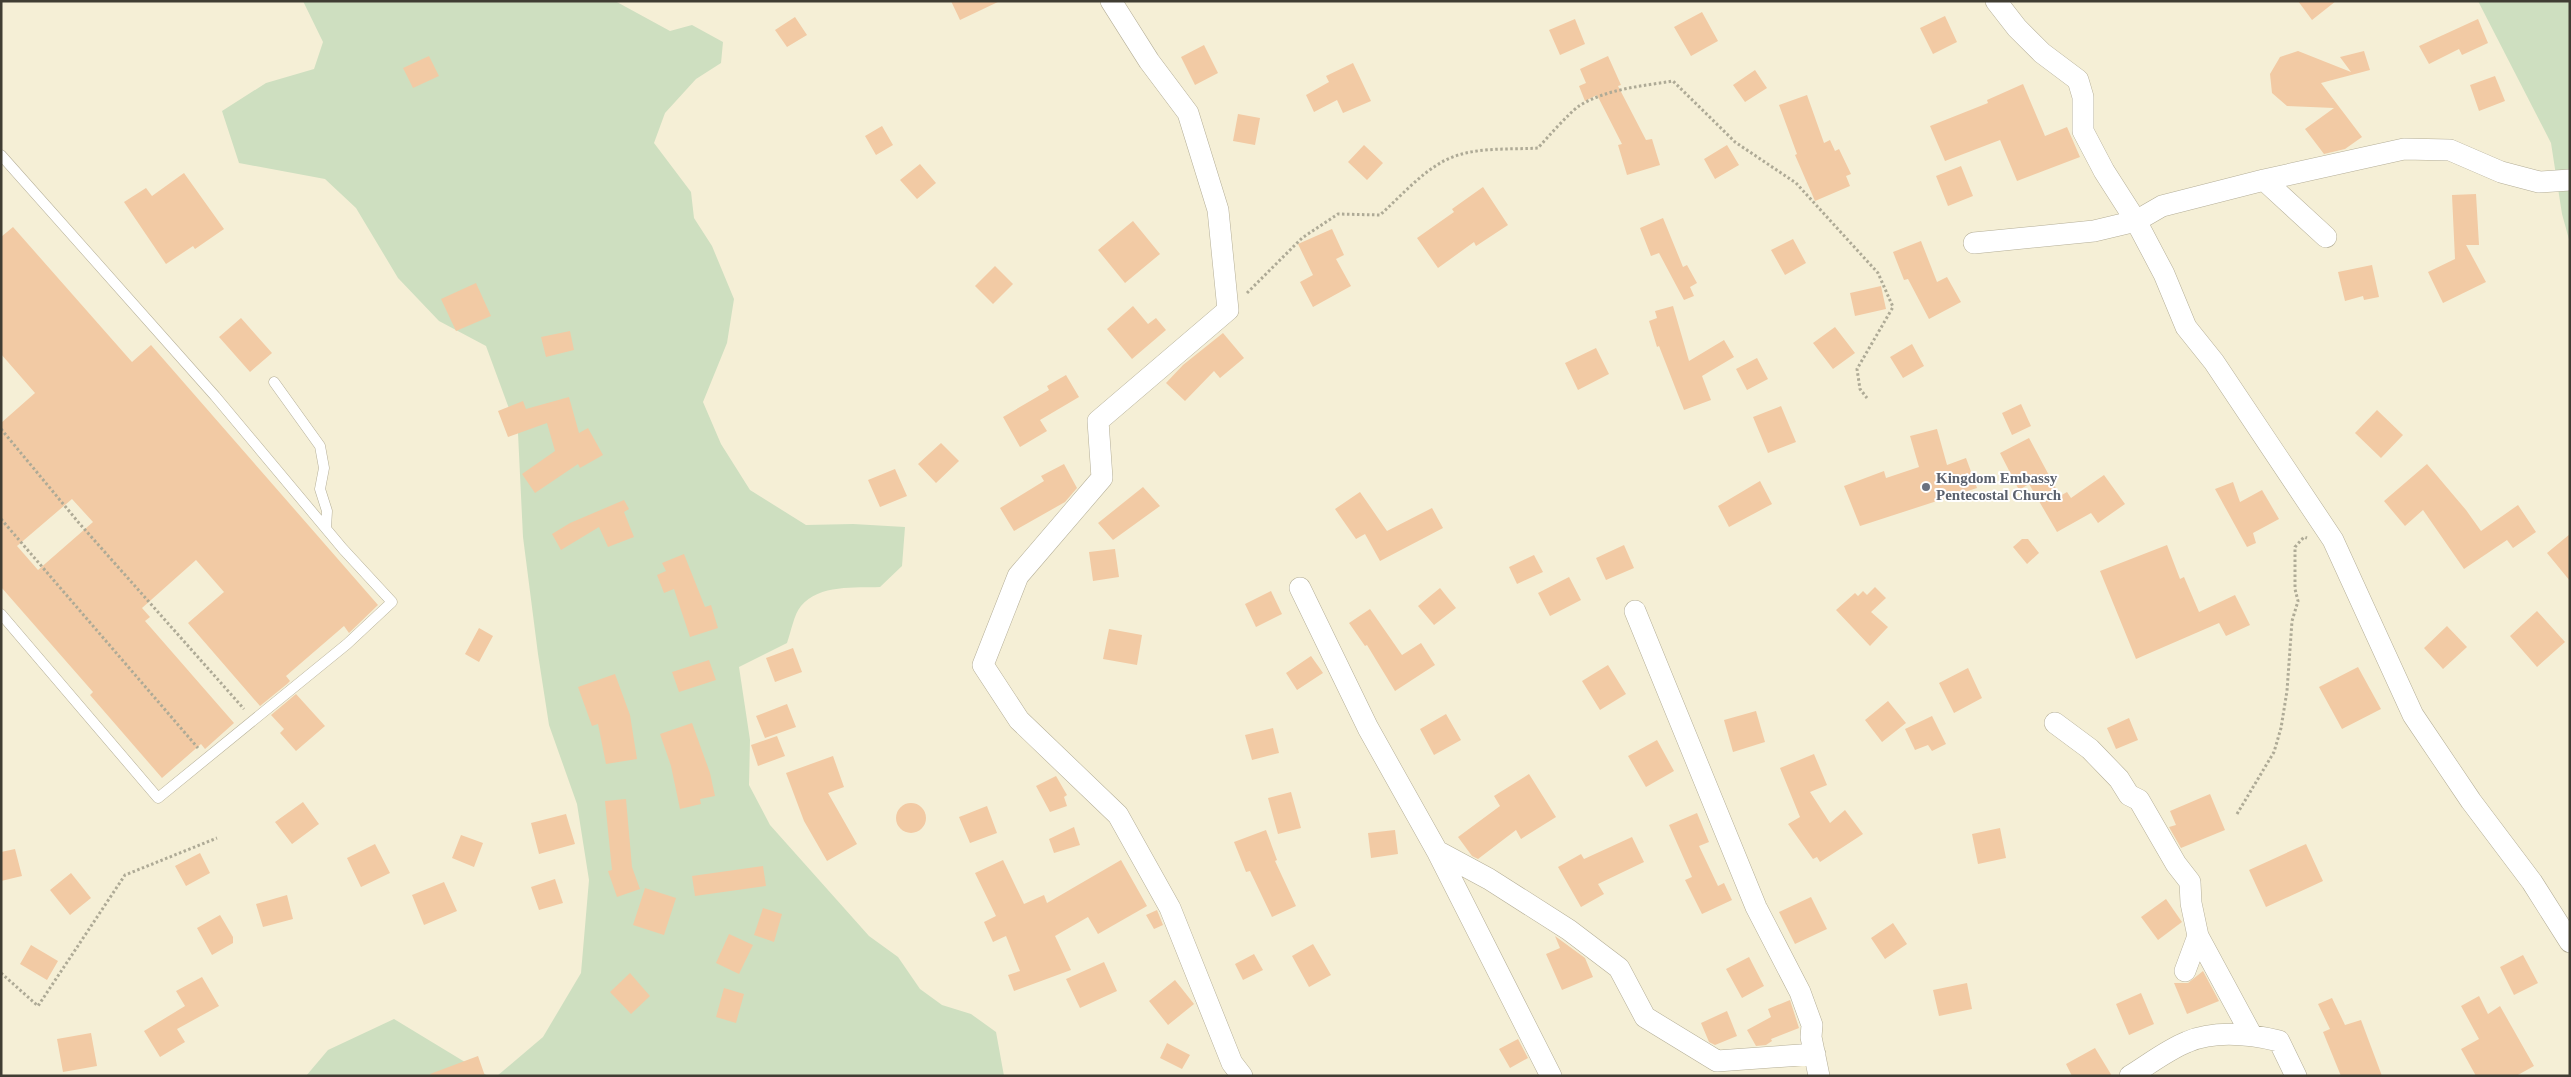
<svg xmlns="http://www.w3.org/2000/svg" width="2571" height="1077" font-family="'Times New Roman',serif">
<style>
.green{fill:#cedfc0}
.building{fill:#f2caa4;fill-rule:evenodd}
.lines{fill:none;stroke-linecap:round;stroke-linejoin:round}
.lane-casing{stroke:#b4ae97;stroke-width:11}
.street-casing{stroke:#b4ae97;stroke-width:22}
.path{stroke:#aeaa96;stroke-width:3;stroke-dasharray:2.5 2.5;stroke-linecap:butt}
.lane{stroke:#fff;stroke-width:10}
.street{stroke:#fff;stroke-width:21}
.worship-dot{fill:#6b7280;stroke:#fff;stroke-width:2}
.labels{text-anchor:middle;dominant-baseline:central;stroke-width:4;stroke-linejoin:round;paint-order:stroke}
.worship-label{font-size:15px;font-weight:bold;fill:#5b616d;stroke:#fff;text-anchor:start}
</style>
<rect width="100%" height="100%" fill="#f5efd6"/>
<path class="green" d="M303,1H615L670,31L692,25L723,42L721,63L696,79L665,113L654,143L691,192L694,218L712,246L734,299L727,343L703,402L721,444L750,490L806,525L853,524L905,527L902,566L880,587C856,588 819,584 801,606C794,614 791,632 787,643L739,667L750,740L749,785L770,825L869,936L898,957L920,989L942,1005L971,1014L996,1032L1004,1076H497L543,1037L581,973L589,880L577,804L549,725L538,654L523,537L518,433L486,346L439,321L398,278L356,208L325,179L239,163L222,111L266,83L314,69L323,42Z
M2478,1H2570V243L2562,214L2551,143Z
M394,1019L488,1076H306L328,1050Z"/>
<path class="building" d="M951,1H1000L960,20Z
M2298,1H2336L2312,20Z
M1702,12L1718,41L1691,56L1674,27Z
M1945,16L1957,42L1933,54L1920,28Z
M795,17L807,35L787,47L775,30Z
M1575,19L1585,44L1560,55L1549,30Z
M2478,19L2488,43L2462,55L2459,49L2429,64L2419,46Z
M1204,45L1218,73L1195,85L1181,57Z
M2298,51L2351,72L2340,57L2364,51L2370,70L2321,83L2362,137L2345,149L2324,154L2305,129L2334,108L2287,106L2272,93L2270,74L2280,57Z
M429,56L439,76L413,88L403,68Z
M1608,56L1621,85L1618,86L1646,140L1652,139L1660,165L1627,175L1618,145L1622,144L1597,95L1585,101L1579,86L1586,83L1580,69Z
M1353,63L1371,101L1343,113L1337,100L1314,112L1306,95L1329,82L1326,76Z
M1755,70L1767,88L1745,102L1733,85Z
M2495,76L2505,101L2479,111L2470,85Z
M2023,84L2045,136L2067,127L2080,157L2017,181L2000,140L1945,161L1930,126L1988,103L1987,100Z
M1807,95L1824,143L1830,140L1835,151L1839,149L1851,174L1846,176L1850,186L1815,201L1795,155L1797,154L1779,105Z
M1238,114L1260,118L1255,145L1233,141Z
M882,126L893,145L876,155L865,136Z
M1364,145L1383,163L1367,180L1348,162Z
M1727,145L1739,165L1715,179L1704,159Z
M920,164L936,183L917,199L900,180Z
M1961,166L1973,196L1948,206L1936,176Z
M184,173L224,229L195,249L193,246L166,264L124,202L146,188L152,196Z
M1483,187L1508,225L1476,246L1474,242L1438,268L1417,238L1454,212L1452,209Z
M2476,194L2479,245H2466L2486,282L2443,303L2428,272L2455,259L2452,195Z
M1663,218L1683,267L1687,265L1697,283L1690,287L1694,296L1684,300L1659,253L1651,256L1640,228Z
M1133,221L1160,254L1125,283L1098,250Z
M13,227L132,362L151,345L378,605L349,633L344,626L286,676L290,681L287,684L260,706L188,623L224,592L196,560L142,608L150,617L145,621L234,723L205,749L201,744L162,778L90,695L93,692L1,587V423L35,393L1,354V237ZM72,499L93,522L38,570L17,546Z
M1332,229L1344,255L1336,259L1351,286L1313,307L1300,282L1313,275L1298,244Z
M1793,239L1806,263L1785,275L1771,250Z
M1921,241L1937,282L1947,277L1961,302L1929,319L1908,279L1904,280L1893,252Z
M2372,265L2379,297L2364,300L2363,296L2345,301L2338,272Z
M995,266L1013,284L993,304L975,286Z
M476,283L491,316L456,331L441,299Z
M1881,286L1886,309L1855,316L1850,293Z
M1133,306L1148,324L1156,318L1166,330L1132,359L1107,329Z
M1673,306L1689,361L1724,340L1734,357L1702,376L1711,400L1684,410L1659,346L1657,347L1649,321L1657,318L1655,311Z
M241,318L272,353L250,372L219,337Z
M1835,327L1855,353L1833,369L1813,343Z
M570,331L574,350L546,357L541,337Z
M1223,333L1244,358L1220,378L1214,371L1185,401L1166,383L1183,365Z
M1912,344L1924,366L1903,378L1890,357Z
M1596,348L1609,374L1578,390L1565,363Z
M1757,358L1768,379L1747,390L1736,369Z
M1066,375L1079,397L1040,420L1047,431L1020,447L1003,417L1049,390L1047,386Z
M569,397L579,433L588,428L603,455L580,468L578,464L535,493L522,474L555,451L547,423L508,437L498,411L523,401L526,409Z
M2021,404L2031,426L2012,435L2002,413Z
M1781,406L1796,442L1768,453L1753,417Z
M2377,410L2403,435L2381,458L2355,433Z
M1937,429L1947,465L1966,458L1977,488L1860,526L1844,486L1884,471L1886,478L1919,467L1910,436Z
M2029,438L2060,496L2067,492L2071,498L2104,475L2125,504L2098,523L2091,513L2057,532L2029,484L2019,490L2000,453Z
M941,443L959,461L936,483L918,464Z
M1064,464L1077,488L1065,502L1014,531L1000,508L1044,481L1041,476Z
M2427,464L2466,510L2481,531L2518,505L2536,532L2513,548L2507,540L2464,569L2423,510L2405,526L2384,501Z
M895,469L907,496L880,507L868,480Z
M1760,481L1772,504L1729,527L1718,506Z
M2233,482L2240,502L2262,490L2279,519L2253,533L2256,543L2247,547L2215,489Z
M1143,487L1160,506L1113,540L1098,523Z
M1360,492L1387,531L1432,508L1443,528L1380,561L1365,534L1356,539L1335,509Z
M624,500L629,509L624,512L634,537L608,547L599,527L561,550L552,534L570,523Z
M2570,534V581L2547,553Z
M2022,539H2028L2039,553L2027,564L2013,547Z
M1624,545L1634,568L1606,580L1596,558Z
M2167,545L2180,579L2184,577L2199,612L2235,595L2250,625L2226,636L2219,623L2136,659L2100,571Z
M1115,549L1119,577L1093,581L1089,552Z
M684,554L705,607L711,605L718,628L690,637L674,589L664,593L657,575L666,571L662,563Z
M1534,555L1543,572L1517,584L1509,567Z
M1569,577L1581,600L1550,616L1538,593Z
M1875,587L1886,598L1871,612L1888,627L1870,646L1836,610L1855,593L1858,596L1863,591L1867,595Z
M1440,588L1456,608L1434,625L1418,606Z
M1271,591L1282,614L1256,627L1245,604Z
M1370,609L1402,655L1421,643L1435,665L1395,691L1367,645L1365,646L1349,623Z
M2537,611L2565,642L2537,667L2510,636Z
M2447,626L2467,647L2443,669L2424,648Z
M479,628L493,636L479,662L465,654Z
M1109,629L1142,635L1137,665L1103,659Z
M793,648L802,672L775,682L766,658Z
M1311,656L1323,673L1297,690L1286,673Z
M709,660L716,680L679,692L672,672Z
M1608,665L1626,694L1600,710L1582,681Z
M2358,667L2381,709L2342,729L2319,687Z
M1968,668L1982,698L1954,713L1939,683Z
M615,674L630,715L637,759L606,764L598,724L592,726L578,687Z
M296,694L325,726L296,751L280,733L284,729L271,715Z
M1888,701L1906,723L1882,742L1865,720Z
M787,704L796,727L765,738L756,716Z
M1756,711L1765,742L1733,752L1724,720Z
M1446,714L1461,740L1434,755L1420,729Z
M1932,716L1946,744L1932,751L1928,745L1915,750L1905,729Z
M2129,718L2138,740L2116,749L2107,728Z
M692,723L710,773L715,796L700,799L701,804L680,809L671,766L660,734Z
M1273,728L1279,753L1252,760L1245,735Z
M777,736L785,756L758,766L751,745Z
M1657,740L1674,771L1646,787L1628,756Z
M1814,754L1827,785L1810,792L1830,823L1845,810L1863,834L1820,862L1817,857L1813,859L1788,824L1800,817L1780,768Z
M833,756L844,787L828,793L857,844L827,861L804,821L786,773Z
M1529,774L1556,817L1521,839L1516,830L1478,859L1472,856L1458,837L1500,806L1494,796Z
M1056,776L1067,795L1064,797L1067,806L1050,812L1036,786Z
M1291,792L1301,828L1278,834L1268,798Z
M2210,794L2225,830L2181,848L2169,827L2176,825L2170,811Z
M626,799L632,867L640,889L617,897L608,871L612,870L605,801Z
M303,802L319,824L292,844L275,822Z
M896 818a15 15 0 1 1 30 0a15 15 0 1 1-30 0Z
M987,806L997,833L970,843L959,817Z
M1697,813L1709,842L1699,846L1718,886L1724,883L1732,900L1702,914L1685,880L1692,877L1669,825Z
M566,814L575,844L539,854L531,823Z
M1074,827L1080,845L1054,853L1049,839Z
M2000,828L2006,858L1978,864L1972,834Z
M1266,830L1277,860L1275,861L1296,906L1272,917L1250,871L1246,872L1234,842Z
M1395,830L1398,854L1371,858L1368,833Z
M461,835L483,843L474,867L452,858Z
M1632,837L1644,862L1598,884L1604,894L1581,907L1558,867L1581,854L1584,859Z
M375,844L390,873L361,887L347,858Z
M2306,844L2323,881L2266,907L2249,870Z
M15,849L22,876L1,881V852Z
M200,853L210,873L186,886L175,866Z
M1003,860L1024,904L1044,895L1047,903L1121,860L1147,906L1098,934L1088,917L1055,936L1071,970L1014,991L1008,975L1020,971L1006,936L993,942L984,922L996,916L975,873Z
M763,866L766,886L695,896L692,876Z
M71,873L91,898L70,915L50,890Z
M555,879L563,903L539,910L531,887Z
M444,882L457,911L424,925L412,895Z
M645,888L676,898L664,935L633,925Z
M287,895L293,919L263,927L256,904Z
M1811,897L1827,929L1795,944L1779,912Z
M2166,899L2182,922L2158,940L2141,917Z
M763,908L782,914L774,942L754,935Z
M1157,910L1163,925L1154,929L1146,915Z
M220,915L233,937V943L212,955L197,928Z
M1893,923L1907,944L1885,959L1871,938Z
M729,934L753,945L739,974L716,963Z
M1555,936L1585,958L1593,977L1562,990L1546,954L1560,948Z
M1313,944L1331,975L1309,987L1292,956Z
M31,945L58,961L47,980L20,964Z
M1254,954L1263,970L1243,980L1235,964Z
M2523,955L2538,983L2514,995L2500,967Z
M1749,957L1764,986L1742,998L1726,969Z
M1104,962L1117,991L1080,1008L1066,979Z
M2203,971L2219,1001L2187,1014L2174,983H2188Z
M630,973L650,996L631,1014L610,992Z
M202,977L219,1006L177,1029L185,1042L160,1057L144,1031L185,1006L176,991Z
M1175,980L1194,1004L1168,1025L1149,1001Z
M1967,983L1972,1009L1939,1016L1933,990Z
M724,988L744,994L736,1023L716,1017Z
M2141,993L2154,1024L2129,1035L2116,1004Z
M2479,996L2488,1014L2500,1006L2534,1066L2516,1076H2476L2461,1049L2479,1039L2461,1006Z
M2332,998L2345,1025L2361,1020L2382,1076H2341L2323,1032L2330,1029L2318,1004Z
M1790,1000L1799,1028L1771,1039L1772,1041L1766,1045L1756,1046L1747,1030L1771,1017L1768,1009Z
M1727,1011L1737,1036L1715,1045L1709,1042L1701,1023Z
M91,1033L97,1066L63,1072L57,1039Z
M1518,1039L1528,1058L1510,1068L1499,1049Z
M1167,1043L1190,1055L1182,1069L1160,1058Z
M2095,1048L2112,1076H2072L2066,1064Z
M478,1056L485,1076H431L430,1074Z"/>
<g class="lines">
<g class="lane-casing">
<path id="lane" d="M1,155L215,396L343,549L392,602L347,644L158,798L1,614
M274,382L320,446L324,468L320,489L327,511L326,528"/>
</g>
<g class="street-casing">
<path id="street" d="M1111,1L1149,61L1188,113L1218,210L1228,310L1098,421L1102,478L1018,576L983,665L1019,720L1118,815L1170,908L1232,1063L1242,1076
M1996,1L2017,28L2042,53L2078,80L2083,97V131L2104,171L2136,221L2162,206L2264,180L2326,237
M2264,180L2404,149L2450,150L2501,172L2539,182L2570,180
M1974,243L2094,231L2136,221L2164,274L2186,327L2214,362L2333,540L2413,715L2471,801L2532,882L2570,942
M1300,588L1368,728L1437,851L1551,1076
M1635,611L1756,907L1800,992L1812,1025L1811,1037L1819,1076
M2055,723L2090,749L2119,779L2129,795L2139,800L2176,864L2190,882L2191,903L2198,936L2185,971
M1437,851L1489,879L1569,930L1619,968L1645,1017L1717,1061L1815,1054
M2198,936L2251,1034
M2130,1076C2148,1065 2167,1050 2187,1042C2215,1030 2250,1034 2279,1041L2296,1076"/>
</g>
<path class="path" d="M1247,293L1302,238L1338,214L1380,215C1400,197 1419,175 1442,162C1470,146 1507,150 1538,148C1548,137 1568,114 1579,106C1606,89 1642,86 1673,81L1735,142L1796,183L1878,273L1893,307L1857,369L1860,389L1867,398
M1,429L79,523L244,709
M1,519L198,748
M2237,814L2274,752L2281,728L2287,691L2292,621L2298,601L2295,589V547L2304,537L2307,538
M1,973L38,1006L125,875L217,838"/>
<use href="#lane" class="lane"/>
<use href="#street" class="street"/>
</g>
<circle class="worship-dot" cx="1926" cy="487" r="5"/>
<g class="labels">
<g class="worship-label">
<text x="1936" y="478">Kingdom Embassy<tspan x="1936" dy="17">Pentecostal Church</tspan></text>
</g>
</g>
<rect width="2571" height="1077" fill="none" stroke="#403d33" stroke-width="5"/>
</svg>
